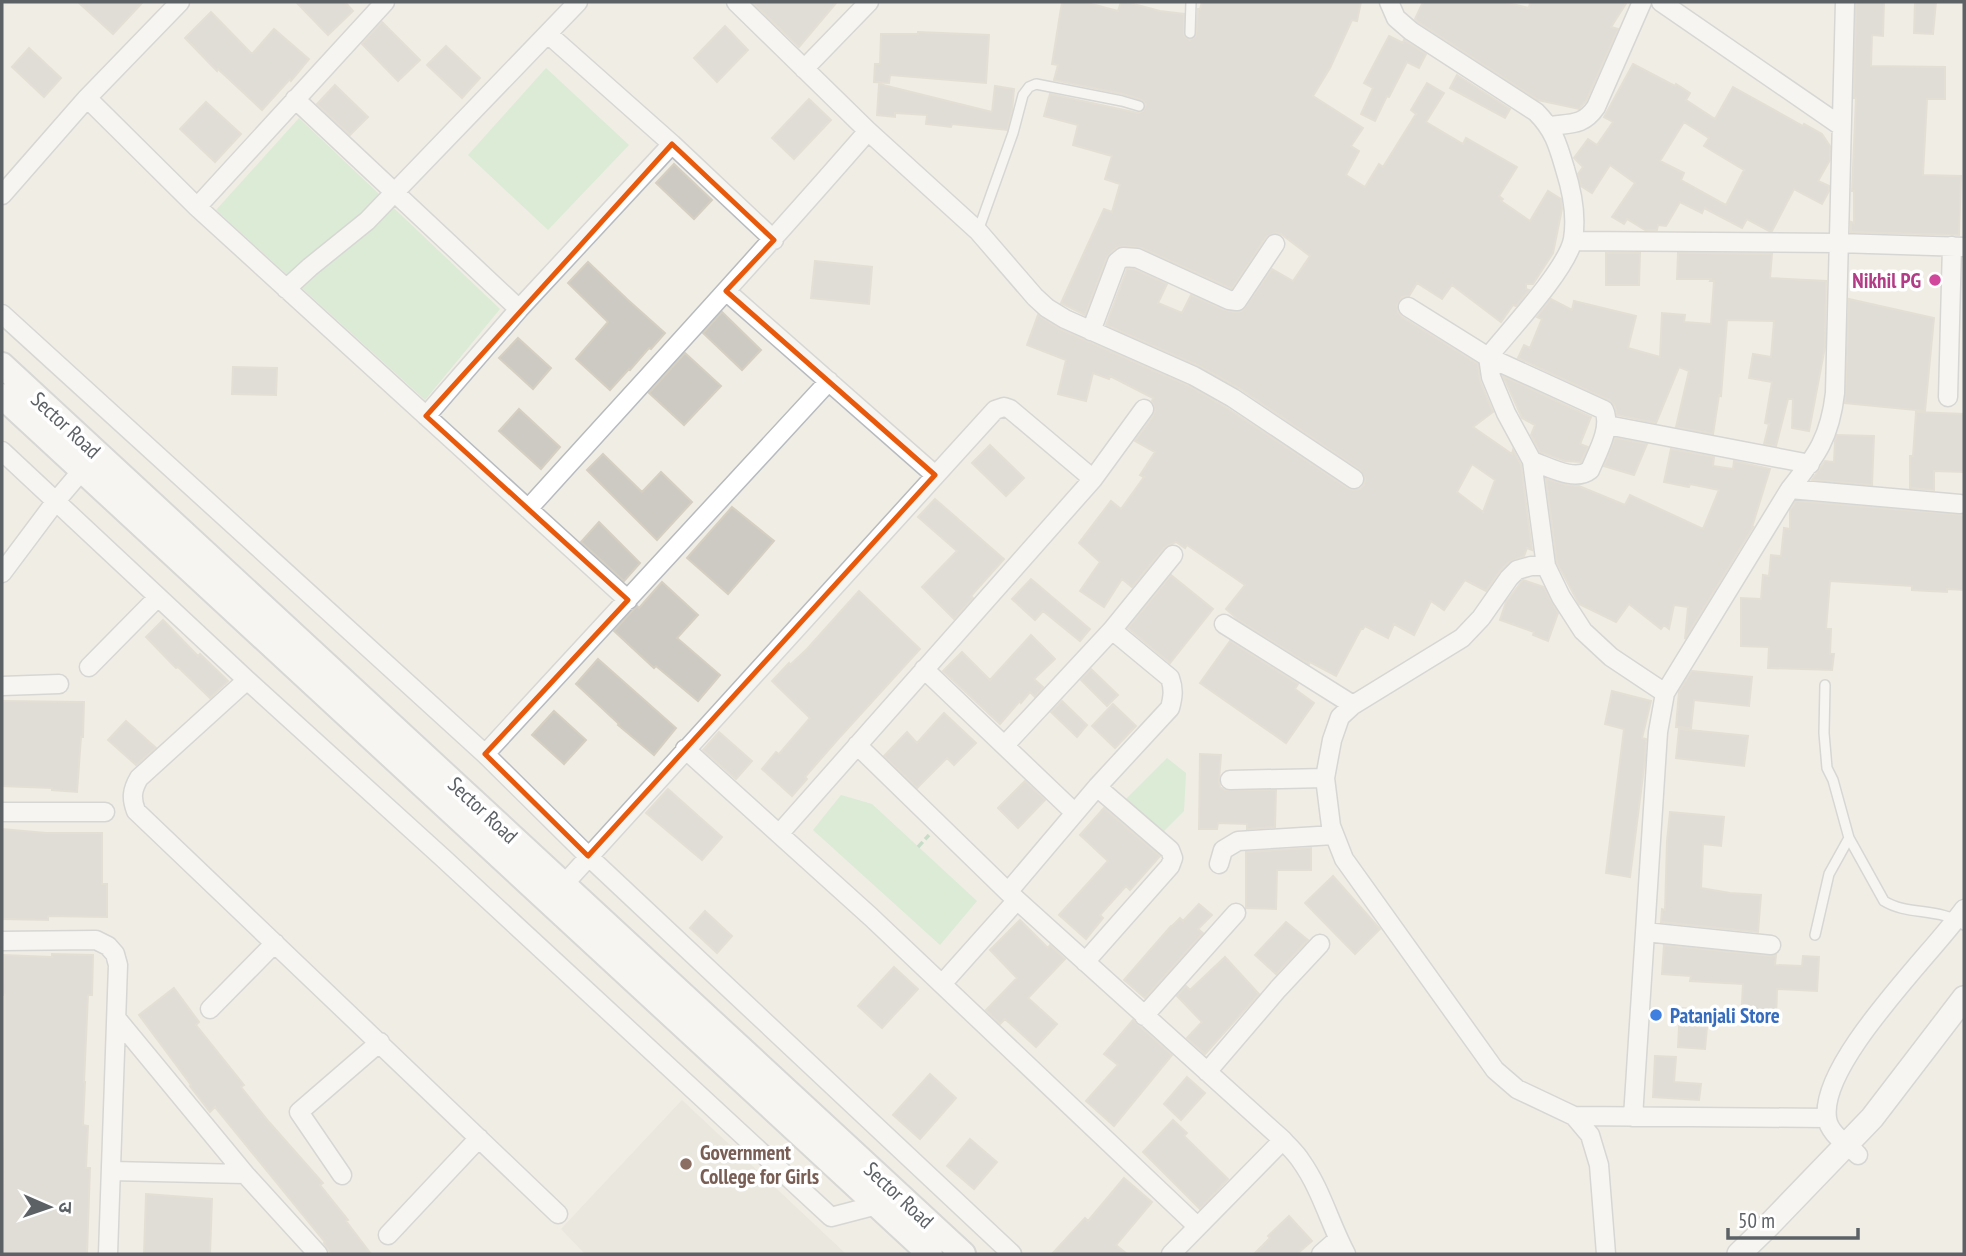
<svg xmlns="http://www.w3.org/2000/svg" width="1966" height="1256" font-family="'PT Sans Narrow','Noto Sans Devanagari',sans-serif">
<style>
.education{fill:#e2dfd5}
.green{fill:#c0e9c0}
.building{fill:#cdcac4;stroke:#d5cfc2;stroke-width:2;fill-rule:evenodd}
.lines{fill:none;stroke-linecap:round;stroke-linejoin:round}
.service-casing{stroke:#b7bbbf;stroke-width:12}
.minor-casing{stroke:#b7bbbf;stroke-width:21}
.tertiary-casing{stroke:#b7bbbf;stroke-width:26}
.secondary-casing{stroke:#b8bcc1;stroke-width:28}
.path{stroke:#98caa6;stroke-width:3.5;stroke-dasharray:7 3.5;stroke-linecap:butt}
.service{stroke:#fff;stroke-width:9}
.minor{stroke:#fff;stroke-width:18}
.tertiary{stroke:#fff;stroke-width:23}
.secondary{stroke:#fff;stroke-width:24}
.marked{fill:none;stroke:#e8590c;stroke-width:5;stroke-linejoin:round}
.hotel-dot{fill:#d1479c;stroke:#fff;stroke-width:2.5}
.shop-dot{fill:#3f7fe0;stroke:#fff;stroke-width:2.5}
.education-dot{fill:#8d6e63;stroke:#fff;stroke-width:2.5}
.labels{text-anchor:middle;dominant-baseline:central;stroke-width:7;stroke-linejoin:round;paint-order:stroke}
.hotel-label{font-size:21px;font-weight:bold;fill:#b23c85;stroke:#fff;text-anchor:end}
.street-label{font-size:21px;fill:#5c6166;stroke:#fff}
.shop-label{font-size:21px;font-weight:bold;fill:#366cbe;stroke:#fff;text-anchor:start}
.education-label{font-size:21px;font-weight:bold;fill:#785e54;stroke:#fff;text-anchor:start}
</style>
<rect width="100%" height="100%" fill="#f0ede5"/>
<path class="education" d="M682,1100L846,1254H585L561,1229Z"/>
<path class="green" d="M546,68L629,145L548,230L468,155Z
M299,118L500,309L425,400L216,210Z
M1167,758L1186,773L1184,811L1157,838L1125,800Z
M841,795L872,804L977,901L940,945L813,830Z"/>
<path class="building" d="M78,2H143L113,34Z
M296,2H345L353,11L328,35Z
M752,2H837L799,47Z
M1062,2H1084L1118,11L1121,2H1126L1160,11L1184,14V36L1190,40L1196,36L1198,9H1200L1202,2H1361L1357,21L1352,20L1330,68L1313,96L1363,128L1351,146L1359,151L1346,175L1365,187L1379,164L1383,167L1416,114L1411,110L1427,83L1444,93L1426,122L1463,144L1466,138L1517,167L1499,196L1503,199L1501,201L1530,221L1548,191L1561,199L1562,209L1553,253L1533,284H1526V289L1529,290L1516,306L1513,305L1501,322L1452,285L1442,299L1417,283L1409,296L1402,297L1397,306L1398,312L1402,317L1478,364L1480,381L1493,412L1473,427L1512,454L1513,450L1521,465L1532,550L1527,548L1524,556L1509,562L1500,571L1486,591L1465,580L1444,610L1431,601L1414,635L1394,624L1388,638L1365,626L1363,629H1361L1336,676L1310,662L1309,664L1237,619L1226,609L1245,585L1187,545L1185,548L1176,542L1165,547L1132,587L1122,579L1104,607L1080,591L1100,562L1079,543L1111,501L1121,509L1144,477L1140,475L1155,452L1135,441L1153,416L1155,410L1152,401L1153,398L1110,376L1109,379L1093,373L1086,401L1058,394L1066,360L1027,345L1038,315L1060,329L1189,386L1227,408L1348,488L1354,490L1360,489L1364,485L1365,479L1360,470L1239,388L1199,366L1106,325L1127,269H1134L1167,284L1158,303L1182,313L1191,295L1225,310L1236,312L1242,311L1272,269L1293,281L1310,256L1281,234L1275,233L1266,237L1232,289L1142,248L1124,246L1116,248L1107,257L1085,315L1061,303L1104,209L1112,212L1120,184L1105,179L1112,156L1073,145L1078,125L1044,116L1050,94L1138,113L1143,111L1146,105L1142,100L1123,94L1054,80L1058,65L1052,64ZM1472,464L1495,480L1483,512L1457,492Z
M1423,2H1504L1529,8L1530,2H1627L1611,27L1618,29L1586,101L1579,109L1538,100L1418,22L1415,19Z
M1856,2H1884L1883,36L1872,35L1871,66L1945,67V99H1927L1923,175L1961,176L1959,235L1851,232V222L1854,223V191H1852L1856,98H1854Z
M1915,2H1936L1933,34L1914,33Z
M211,12L251,53H253L274,29L309,59L291,81L290,79L262,110L218,69L217,71L185,38Z
M382,22L420,60L398,81L362,44Z
M725,26L748,50L717,82L694,58Z
M918,32L989,35L986,83L890,75L889,83L874,82L875,64H880L881,34H918Z
M1389,36L1403,43L1404,40L1426,54L1419,68L1407,62L1389,97L1387,96L1375,121L1361,114L1373,88L1364,83Z
M446,46L480,78L462,98L427,65Z
M29,48L61,78L44,97L12,67Z
M1633,64L1675,86L1676,84L1690,93L1686,100L1715,119L1733,87L1803,126L1804,124L1822,134L1830,146V160L1818,181L1829,186V191L1822,204L1794,189L1772,231H1769L1747,219L1742,228L1704,208L1702,213L1680,202L1666,226L1658,225L1657,230H1645L1627,219L1624,224L1612,217L1635,183L1610,165L1592,193L1581,186L1578,174L1583,167L1574,158L1588,139L1597,145L1613,122L1604,117ZM1684,122L1709,138L1704,146L1744,170L1726,205L1681,180L1684,173L1660,161Z
M1457,75L1510,109L1505,118L1450,88Z
M879,84L992,112L995,86L1014,89L1012,111L1007,130L952,124L951,127L926,124L927,115L895,113V117L877,115Z
M335,85L368,117L350,135L317,104Z
M809,99L831,120L794,159L772,138Z
M206,102L241,134L215,162L180,129Z
M674,164L712,200L694,219L656,183Z
M1606,253H1640L1639,285H1606Z
M1678,253L1772,254L1770,278L1826,281L1825,347L1809,431L1792,428L1793,399H1788L1776,446L1764,444L1769,424L1765,423L1772,382L1749,378L1753,354L1771,357L1774,321L1727,320L1721,396L1719,395L1713,434L1676,427L1689,371L1679,367L1656,423L1617,415L1615,406L1609,400L1518,358L1524,345L1530,348L1542,319L1537,317L1551,299L1572,310L1574,301L1636,316L1628,348L1660,357L1662,313L1685,315L1684,322L1711,324L1714,281H1710L1711,279H1677Z
M815,261L872,267L869,304L811,298Z
M588,262L628,300L665,333L651,349L649,348L630,370L629,369L610,390L576,359L608,322L568,283Z
M1849,299L1934,318L1925,411L1845,403Z
M722,312L761,350L742,370L703,333Z
M518,338L551,368L533,389L499,358Z
M685,353L721,386L684,425L649,393Z
M233,367L277,368L276,395L232,394Z
M1503,376L1591,417L1580,444L1588,447L1581,462L1565,461L1540,452L1531,435L1535,425L1522,418Z
M519,409L560,447L541,469L499,431Z
M1916,412L1964,414V472L1934,471V490L1910,488V456H1913Z
M1837,435L1874,436L1872,485L1812,480L1825,461L1834,462L1835,441Z
M1615,438L1647,444L1634,475L1604,466Z
M990,445L1024,478L1006,496L972,463Z
M1671,449L1714,457L1713,466L1733,469L1734,461L1770,469L1752,527H1753L1685,639L1688,607L1674,605L1669,629L1664,625L1661,629L1629,604L1616,622L1579,604L1557,563L1546,479L1567,485L1579,486L1625,505L1630,495L1703,529L1719,490L1690,484L1689,487L1664,482Z
M603,454L642,492L661,472L692,502L657,540L587,470Z
M935,499L1004,559L971,596L973,598L954,619L922,587L957,551L918,517Z
M1796,501L1964,515V590L1947,589V592L1912,590V586L1830,581L1826,629H1831L1830,654H1834L1832,670L1768,668L1769,647L1741,646V598L1761,599L1763,575L1769,576L1771,555L1781,556L1784,528L1790,529V510Z
M732,507L774,541L728,594L687,558Z
M599,522L640,563L624,581L581,542Z
M1171,575L1213,609L1170,663L1128,628Z
M1031,579L1090,629L1080,641L1043,611L1035,620L1012,599Z
M1523,580L1544,587L1558,613L1548,641L1533,635L1534,632L1500,620L1506,602Z
M662,582L698,615L677,638L720,675L698,701L656,666L654,668L614,631L634,609L637,606L639,608Z
M859,591L920,649L839,738L805,777L807,779L792,796L762,769L776,752L779,754L810,718L772,681L789,663L790,665L807,649Z
M163,620L198,656L200,654L228,681L210,698L178,667L176,668L146,637Z
M1031,635L1055,659L1034,679L1043,687L1035,697L1030,692L1021,703L1020,701L1000,724L943,671L962,652L990,680Z
M1230,641L1298,684L1295,689L1314,703L1286,743L1200,683Z
M598,659L676,728L654,755L618,725L619,724L576,684Z
M1091,669L1118,695L1107,706L1081,680Z
M1692,671L1752,677L1749,706L1694,700L1691,728L1676,727L1679,691Z
M1612,691L1651,701L1642,738L1646,739L1645,760L1630,877L1606,873L1624,729L1605,724Z
M3,701L84,702L83,737H81L77,792L52,790V788L2,786Z
M1062,701L1087,725L1077,737L1051,712Z
M1113,704L1136,726L1115,748L1092,726Z
M554,711L586,740L564,764L532,735Z
M944,713L976,743L954,765L947,758L917,788L884,756L907,732L917,743Z
M126,721L156,748L136,765L108,740Z
M1679,729L1748,736L1744,766L1676,758Z
M719,732L752,761L736,779L703,750Z
M1200,754L1221,755L1219,781L1220,787L1225,790H1276L1275,827L1247,829V824L1218,823L1217,829H1199Z
M1025,781L1045,800L1018,828L998,808Z
M668,789L722,837L702,860L646,813Z
M1104,808L1160,856L1130,890L1126,886L1100,915L1103,918L1086,939L1059,915L1108,861L1080,835Z
M1670,812L1724,817L1721,846L1703,844L1701,888L1730,893L1761,895L1758,932L1661,922L1662,909L1665,910L1667,841Z
M2,829L46,833H102V884H107V917L48,916V920L2,919Z
M1311,848V870H1277L1276,909L1246,908V852Z
M1333,876L1380,929L1355,954L1305,903Z
M1199,904L1212,915L1198,929L1203,933L1145,998L1124,980L1171,926H1172L1180,918L1183,921Z
M705,911L732,936L717,953L690,928Z
M1020,920L1048,948L1050,945L1065,959L1028,998L1057,1024L1036,1047L1005,1019L1000,1024L986,1010L1017,978L990,950Z
M1286,922L1308,940L1276,974L1255,955Z
M1664,945L1770,956L1776,955L1775,965L1802,966L1803,956L1819,957L1817,991L1777,989L1776,1022L1741,1020L1743,984L1690,981L1691,976L1662,974Z
M52,954L93,955L92,995H88L84,1082H85L83,1125L88,1126L86,1168H90L87,1254H2L5,1118V995H3L4,955L52,957Z
M1225,957L1259,994L1205,1054L1187,1038L1202,1022L1177,996L1186,986L1190,990Z
M894,967L918,989L882,1028L858,1006Z
M174,988L199,1022L196,1025L244,1085L241,1087L269,1122L323,1183L320,1185L348,1220L346,1221L371,1254H331L324,1243L325,1242L215,1107L210,1112L190,1086L191,1085L139,1015Z
M1680,1008L1695,1009L1694,1026L1707,1027L1705,1049L1678,1047Z
M1133,1020L1172,1055L1114,1126L1086,1101L1118,1065L1104,1054Z
M1655,1056L1676,1057L1674,1082L1701,1084L1699,1100L1653,1097Z
M930,1074L956,1098L920,1139L893,1115Z
M1187,1077L1205,1093L1181,1120L1164,1104Z
M1173,1120L1187,1133L1184,1136L1228,1179L1200,1209L1143,1152Z
M970,1139L997,1162L974,1189L947,1166Z
M1124,1178L1152,1202L1116,1245L1127,1254H1052L1085,1218L1088,1221Z
M146,1194L212,1199L210,1254H144Z
M1289,1216L1312,1241L1297,1254H1254L1270,1238L1268,1236Z"/>
<g class="lines">
<g class="service-casing">
<path id="service" d="M1190,33L1191,2
M978,231L1013,133L1023,95L1029,87L1036,84L1122,101L1139,106
M1825,685L1824,733L1827,768L1833,780L1849,838L1884,901C1908,916 1940,907 1964,925
M1815,935L1829,874L1849,838"/>
</g>
<g class="minor-casing">
<path id="minor" d="M736,2L868,131L978,231L1035,297L1047,308L1065,319L1194,376L1233,398L1354,479
M1389,2L1396,18L1411,31L1536,112C1554,130 1558,145 1565,169C1572,191 1577,215 1573,239C1568,268 1509,331 1488,357L1491,377L1506,413L1532,461L1546,566L1561,597L1583,631L1611,657L1665,693
M1661,2L1841,126
M548,34L672,144L774,240
M804,69L869,2
M87,98L197,207L628,600
M295,99L519,309
M1550,126C1571,123 1583,126 1596,107L1642,2
M2,195L87,98L180,2
M197,207L385,2
M1573,241L1838,243L1964,247
M286,289L310,267L367,221L578,2
M726,291L935,475
M1408,307L1488,357L1604,410C1612,428 1597,453 1590,470C1575,482 1549,467 1532,461
M2,314L485,754L588,856L1012,1254
M1091,331L1117,262L1123,257L1137,258L1229,300L1237,301L1275,244
M1948,397L1952,246
M426,416L519,309L672,144
M1607,425L1810,464
M2,451L247,680L443,858L831,1217L877,1205
M1790,489L1960,504
M528,509C642,383 757,259 868,131
M1546,566H1531L1517,570L1509,578L1481,618L1462,638L1353,705L1340,717L1332,740L1325,778L1331,826L1344,859L1495,1070L1517,1089L1574,1116L1590,1135L1599,1165L1606,1254
M2,573L56,501L90,461
M1224,624L1353,705
M89,667L158,597
M924,669L1075,813
M247,680L139,778C132,790 131,798 136,811L558,1214
M2,686L59,684
M857,745L1008,892L1283,1140C1289,1147 1296,1153 1301,1161C1321,1189 1330,1224 1346,1254
M1005,745L1112,630L1173,555
M685,749L871,917L1197,1226
M485,754L829,381
M1230,780L1325,778
M2,812H105
M779,834L1093,479L1144,409
M1219,864L1223,850L1238,841L1334,835
M1008,892L1097,787L1170,708C1173,697 1174,689 1170,678L1112,630
M556,893L995,410L1004,407L1010,409L1093,479
M1645,932L1771,945
M2,941L96,940L108,946L115,954L118,965L108,1254
M1085,962L1170,866L1173,858L1170,850L1097,787
M942,984L1017,900
M210,1009L275,943
M1144,1016L1236,913
M117,1019L245,1174L318,1254
M1207,1072L1278,989L1320,944
M1574,1116L1827,1118
M1633,1117L1658,732L1665,693L1790,489C1817,455 1830,437 1835,393L1845,2
M1858,1155C1847,1144 1829,1134 1827,1118C1819,1063 1931,955 1964,909
M111,1171L245,1174
M342,1175L299,1112L380,1042
M388,1235L479,1138
M1171,1254L1283,1140
M1321,1254L1338,1239"/>
</g>
<g class="tertiary-casing">
<path id="tertiary" d="M1739,1254L1768,1226L1872,1118L1964,998"/>
</g>
<g class="secondary-casing">
<path id="secondary" d="M2,365L963,1254
M2,396L930,1254"/>
</g>
<path class="path" d="M918,847L929,835"/>
<use href="#service" class="service"/>
<use href="#minor" class="minor"/>
<use href="#tertiary" class="tertiary"/>
<use href="#secondary" class="secondary"/>
</g>
<path d="M0 0H1966V1256H0ZM672,144L774,240L726,291L935,475L588,856L485,754L628,600L426,416Z" fill="#f0ede5" fill-opacity=".55" fill-rule="evenodd"/>
<path class="marked" d="M672,144L774,240L726,291L935,475L588,856L485,754L628,600L426,416Z"/>
<circle class="hotel-dot" cx="1935" cy="280" r="7"/>
<circle class="shop-dot" cx="1656" cy="1015" r="7"/>
<circle class="education-dot" cx="686" cy="1164" r="7"/>
<g class="labels">
<g class="hotel-label">
<text x="1921" y="280">Nikhil PG</text>
</g>
<g class="street-label">
<text transform="translate(66 425) rotate(43)">Sector Road</text>
<text transform="translate(483 810) rotate(43)">Sector Road</text>
<text transform="translate(899 1195) rotate(43)">Sector Road</text>
</g>
<g class="shop-label">
<text x="1670" y="1015">Patanjali Store</text>
</g>
<g class="education-label">
<text x="700" y="1152">Government<tspan x="700" dy="24">College for Girls</tspan></text>
</g>
</g>
<rect width="1966" height="1256" fill="none" stroke="#5c6166" stroke-width="7"/>
<g transform="translate(49 1207) rotate(92)" stroke="#ffffff" stroke-width="5" paint-order="stroke">
<path d="M0-5L12 26L0 18L-12 26Z" fill="#5c6166"/>
<text y="-10" font-size="19" font-weight="bold" text-anchor="middle" fill="#5c6166">उ</text>
</g>
<path d="M1728 1228v10h130v-10" fill="none" stroke="#5c6166" stroke-width="3.5"/>
<text x="1738" y="1228" font-size="21" fill="#5c6166" stroke="#ffffff" stroke-width="5" paint-order="stroke">50 m</text>
</svg>
